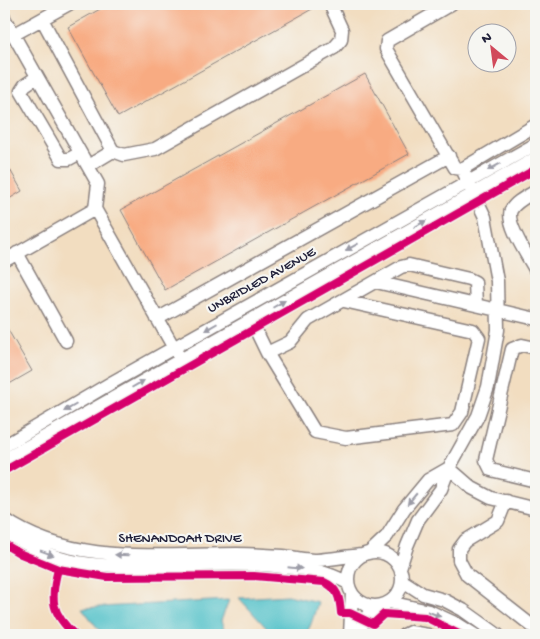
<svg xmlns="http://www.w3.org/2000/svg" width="540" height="639" font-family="'Gochi Hand',sans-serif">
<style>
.water{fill:#56c3ca;stroke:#3c7282}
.building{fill:#f8ab82}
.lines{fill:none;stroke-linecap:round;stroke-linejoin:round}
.minor-casing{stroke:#8a807e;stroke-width:15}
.minor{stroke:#fff;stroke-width:12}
.cycleway-casing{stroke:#f6f6f2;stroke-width:11}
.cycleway{stroke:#d6006c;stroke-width:8}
.oneway{fill:#9c9ca7}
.labels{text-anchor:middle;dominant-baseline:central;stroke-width:4.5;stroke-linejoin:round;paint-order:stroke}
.street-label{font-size:14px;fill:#22223b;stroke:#f6f6f2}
</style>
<rect width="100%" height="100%" fill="#f6f6f2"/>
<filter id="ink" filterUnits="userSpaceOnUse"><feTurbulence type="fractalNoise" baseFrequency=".02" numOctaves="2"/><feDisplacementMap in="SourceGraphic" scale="10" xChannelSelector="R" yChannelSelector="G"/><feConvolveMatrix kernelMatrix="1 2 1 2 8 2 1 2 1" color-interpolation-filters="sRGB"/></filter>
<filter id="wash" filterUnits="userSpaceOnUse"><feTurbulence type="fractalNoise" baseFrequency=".0096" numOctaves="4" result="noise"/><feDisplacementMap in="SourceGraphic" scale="20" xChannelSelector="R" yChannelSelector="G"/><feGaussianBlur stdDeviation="1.12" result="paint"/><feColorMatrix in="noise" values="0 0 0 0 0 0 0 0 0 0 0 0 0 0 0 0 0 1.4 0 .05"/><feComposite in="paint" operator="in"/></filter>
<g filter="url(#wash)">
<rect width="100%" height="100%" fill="#f2ddc0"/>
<path class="water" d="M288,595L318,602C306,639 312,635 273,635L239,598Z
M229,600L221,621L226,635H103L82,608Z"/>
<g id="blocks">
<path class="building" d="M109,4H321L118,117L68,27Z
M365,74L409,154L165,290L121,210Z
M4,159L22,191L4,202Z
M4,323L32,371L4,387Z"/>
</g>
</g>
<g filter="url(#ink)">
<use href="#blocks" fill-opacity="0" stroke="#8a807e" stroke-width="1"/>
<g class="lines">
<g class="minor-casing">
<path id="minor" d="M451,4L387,41L386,49L455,168L462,169L536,125
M4,18L98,184L95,209L4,261
M42,19L113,151
M13,35L69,4
M37,77L25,85L21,91L61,159H69L80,153
M88,166L113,151L124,155L155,149L334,48L341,40L342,30L330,4
M536,191C528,196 516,201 511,210C505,223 529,258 536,271
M95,209L178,355
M17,253L66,341
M376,282L536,319
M157,319L449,156
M251,320L267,353L315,432L346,438L453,425L462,412L479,338L473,330L344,301
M536,348L522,345L512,349L486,460L491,470L536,481
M267,353L290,342L308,320L401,267L409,265L469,279L475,282L476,305
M4,446L111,383L536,144
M4,460L536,158
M449,468L472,488L491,498L536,509
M506,501L498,521L465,541L459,549V560L467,575L536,629
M4,519C72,566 159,554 237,554C253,554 268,555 283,556C294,557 306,560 317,560C332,559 348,556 363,555
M4,531C27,545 50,557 77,562C143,573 215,559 283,567C310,569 324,570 348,583
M348 579a27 27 0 1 1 54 0a27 27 0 1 1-54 0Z
M369,553L387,536L404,509L428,480L449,468
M400,568L407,546L418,520L441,489L449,468L478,416L488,387L498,330L497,281L485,217L462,169
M403,581L423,594L444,600L463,610L498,635
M389,602L429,611L459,625L475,635
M350,635L352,593
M359,635C362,623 367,611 379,606
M404,635L410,632L428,635"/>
</g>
<use href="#minor" class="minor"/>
<g class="cycleway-casing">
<path id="cycleway" d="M4,471L536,169
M4,544L21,554L58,569L107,577L254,576L324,582C338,588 340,599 341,613H350L373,624L384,614L425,617L461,635
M58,569C50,600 51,613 75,635"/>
</g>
<use href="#cycleway" class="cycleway"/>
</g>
<defs><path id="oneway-solid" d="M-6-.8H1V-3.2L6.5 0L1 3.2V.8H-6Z" transform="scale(1.25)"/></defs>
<g class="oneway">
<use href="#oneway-solid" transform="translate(494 167) rotate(151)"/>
<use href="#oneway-solid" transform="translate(420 224) rotate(-30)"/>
<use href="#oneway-solid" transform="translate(352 247) rotate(151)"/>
<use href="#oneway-solid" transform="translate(279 304) rotate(-30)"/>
<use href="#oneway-solid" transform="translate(211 327) rotate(150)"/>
<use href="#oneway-solid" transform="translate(138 384) rotate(-30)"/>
<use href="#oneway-solid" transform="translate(70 408) rotate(150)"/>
<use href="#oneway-solid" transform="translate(412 499) rotate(130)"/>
<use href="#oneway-solid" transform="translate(47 553) rotate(20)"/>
<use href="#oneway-solid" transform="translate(122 555) rotate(-178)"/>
<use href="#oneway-solid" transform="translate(295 568) rotate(6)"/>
<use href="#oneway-solid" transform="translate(434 614) rotate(22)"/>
</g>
</g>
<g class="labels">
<g class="street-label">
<text transform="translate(262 281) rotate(-29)">UNBRIDLED AVENUE</text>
<text x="180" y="539">SHENANDOAH DRIVE</text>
</g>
</g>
<rect width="540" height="639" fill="none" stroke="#f6f6f2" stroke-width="20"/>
<g transform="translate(492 48) rotate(331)"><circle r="24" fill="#f6f6f2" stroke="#a1a1a9"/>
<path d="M0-4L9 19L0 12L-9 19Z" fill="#d1495b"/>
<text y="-8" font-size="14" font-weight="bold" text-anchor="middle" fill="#22223b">N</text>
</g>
</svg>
